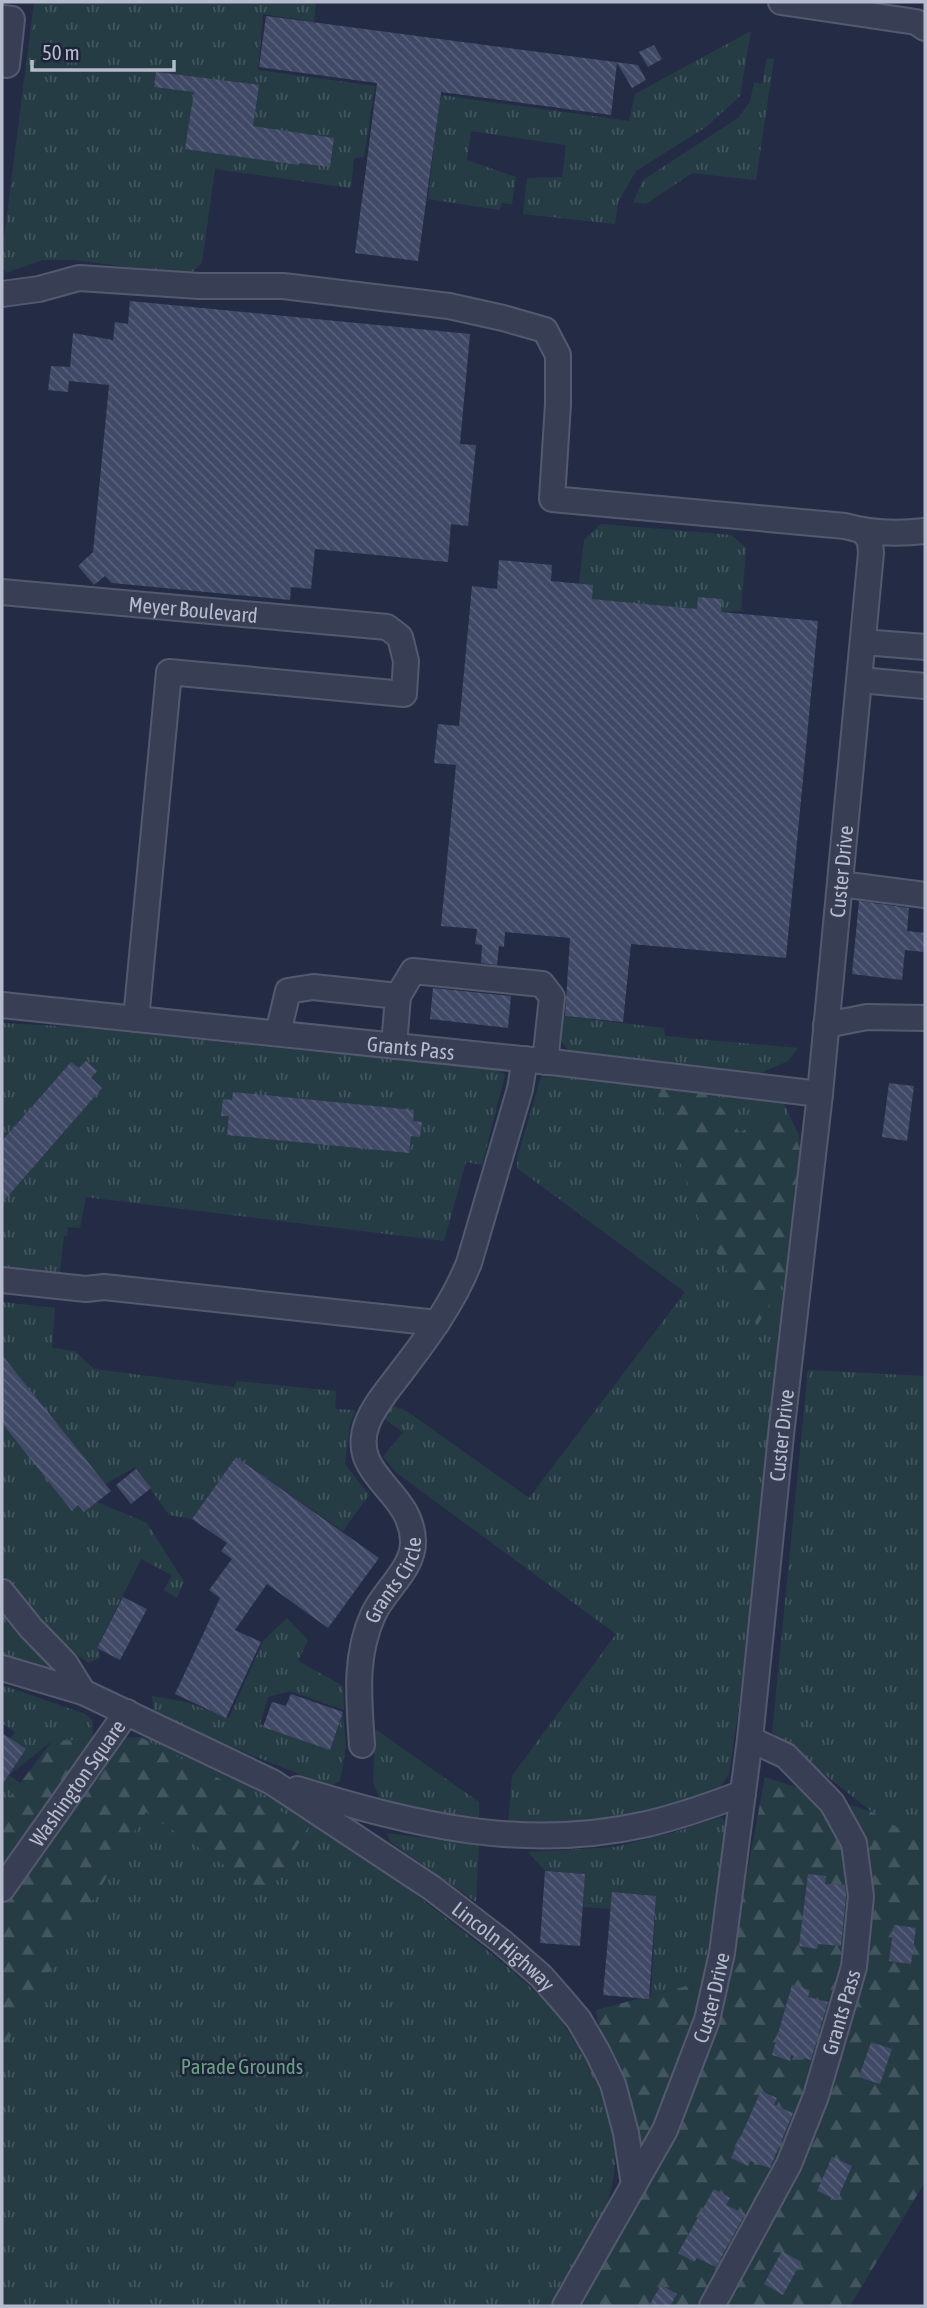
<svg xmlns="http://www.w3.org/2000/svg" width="927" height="2308" font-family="'Asap Condensed',sans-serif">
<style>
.grass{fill:url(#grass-tufts)}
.forest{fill:url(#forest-firs)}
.building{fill:url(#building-back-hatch)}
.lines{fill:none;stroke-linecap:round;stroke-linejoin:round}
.minor-casing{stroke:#545a6e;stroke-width:28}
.minor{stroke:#383f54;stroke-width:24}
.labels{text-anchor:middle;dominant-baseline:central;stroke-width:5;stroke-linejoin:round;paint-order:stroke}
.street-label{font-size:21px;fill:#b6bbce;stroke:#1d2439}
.park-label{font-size:21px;fill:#6aa181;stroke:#1d2439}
</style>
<defs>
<pattern id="grass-tufts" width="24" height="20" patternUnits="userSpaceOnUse" patternTransform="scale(1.75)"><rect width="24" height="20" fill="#263c45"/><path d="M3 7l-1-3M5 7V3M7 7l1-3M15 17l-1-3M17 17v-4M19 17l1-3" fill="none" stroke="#43565f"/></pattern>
<pattern id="forest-firs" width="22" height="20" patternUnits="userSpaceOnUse" patternTransform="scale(1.75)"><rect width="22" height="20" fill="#263c45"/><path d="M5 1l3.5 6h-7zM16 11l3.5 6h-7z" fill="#43565f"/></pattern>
<pattern id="building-back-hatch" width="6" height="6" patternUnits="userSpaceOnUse" patternTransform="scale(1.75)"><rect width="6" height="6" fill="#404965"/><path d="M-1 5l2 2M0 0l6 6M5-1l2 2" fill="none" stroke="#59617a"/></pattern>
</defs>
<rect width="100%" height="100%" fill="#242c45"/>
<path class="grass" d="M34,2H316L314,22L263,14L258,70L375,86L364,157L354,158L351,188L215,169L202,263L189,275L75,260H43L6,273L2,267V254Z
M751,31L740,96L706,127L636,171L618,202L615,224L523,214L527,178L562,177L566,145L471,131L467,160L516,177L512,204L501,203L500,210L428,199L440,95L629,121L635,94Z
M767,58L774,59L756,180L692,173L646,204L633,202L643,180L738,118L750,102L754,82L762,84Z
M601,524L732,535L746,548L741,611L721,612L722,600L699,597L697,609L592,599L579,584L584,540Z
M563,1016L664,1028L665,1036L798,1048L788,1061L761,1073L569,1051L561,1041Z
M2,1023L78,1027L315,1052L495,1068L505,1075L482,1165L466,1162L444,1241L86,1197L80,1228L68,1227L67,1236H64L59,1280L2,1274Z
M551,1076L783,1102L799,1135L800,1149L758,1541L738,1713L729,1774L718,1790L680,1805L596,1823H508L512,1776L616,1634L398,1474L383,1457L403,1432L383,1418L394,1406L408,1412L529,1498L685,1292L517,1168V1158L541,1077Z
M2,1302L55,1308L52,1348L75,1351L94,1369L234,1387L237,1381L336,1391L335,1409L355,1410L350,1425L345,1464L369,1495L343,1531L236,1457L192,1519L169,1515L135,1467L105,1484L2,1355Z
M808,1370L925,1376V1844L872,1812L772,1733Z
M2,1423L72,1510L78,1505L84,1512L97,1502L147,1523L184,1582L177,1598L164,1590L172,1575L141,1559L98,1645L100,1658L88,1663L65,1645L2,1574Z
M2,1614L53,1668L48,1674L2,1658Z
M287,1618L308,1640L298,1661L343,1686L344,1710L290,1691L268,1697L260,1724L330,1750L343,1714L346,1747L340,1781L329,1786L197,1733L154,1711L152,1696L186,1702L229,1718L263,1641Z
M2,1685L85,1714L92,1720L93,1740L52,1741L9,1775L20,1783L2,1809V1770L9,1775L26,1750L10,1739L15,1732L2,1723Z
M375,1729L479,1802V1819L381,1802L373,1781Z
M134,1737L149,1738C204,1764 258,1789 310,1820C361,1850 409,1889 456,1926C481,1945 506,1965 530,1987C537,1994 546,2001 552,2009C586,2053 614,2102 615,2158C615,2214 577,2260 550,2306H2V1911L121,1747Z
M722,1817L726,1824L706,1981L651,1995L656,1896L613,1892L611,1909L583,1907L585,1874L545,1871L528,1852L615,1847L675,1832Z
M386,1833L479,1845L476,1902L392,1843Z"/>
<path class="forest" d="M655,1085L711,1094L740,1133L781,1104L800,1149L786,1277L757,1326L698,1218Z
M140,1737L309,1826L268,1895L146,1812L2,2050V1807L52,1741Z
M765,1777L872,1812L925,1844V2182L850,2306H557L625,2178L596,2010L728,1975Z"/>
<path class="building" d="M266,16L638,65L646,80L632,88L617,63L611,115L441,92L418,261L355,253L377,83L259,67Z
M654,45L662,59L648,67L639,52Z
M156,72L259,85L253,126L334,138L330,167L299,163V165L185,149L194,92L154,87Z
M130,301L470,334L460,444L476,445L468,526L451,524L448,562L315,549L311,589L291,587L290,600L112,583L105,576L94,585L78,566L93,552L109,385L69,381L73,333L113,340L115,322L128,324Z
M51,366L70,367L68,392L48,390Z
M499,560L552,565L551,581L593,585L592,599L697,609L698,597L722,599L721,612L818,621L786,958L631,944L623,1022L565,1016L570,938L505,932L504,947L499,946L497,965L481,963L482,945L475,944L477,929L441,926L456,765L434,763L438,724L459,726L472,586L497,589Z
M859,901L909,908L907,931L925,933V952L905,950L902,980L852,974Z
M433,988L511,996L508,1028L430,1019Z
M86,1061L97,1071L91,1078L102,1088L2,1203V1141L71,1062L79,1068Z
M889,1083L914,1086L907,1141L882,1137Z
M233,1092L414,1110L413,1121L422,1122L420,1137L411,1136L409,1153L227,1135L229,1116H221L223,1099L232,1100Z
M2,1355L111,1491L84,1512L78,1505L72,1511L2,1423Z
M236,1457L379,1558L328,1628L267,1584L235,1630L261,1642L226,1718L175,1694L220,1598L209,1590L232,1559L221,1551L227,1543L192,1519Z
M136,1469L151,1488L131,1504L116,1485Z
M123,1597L147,1609L120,1660L97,1648Z
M291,1694L343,1712L330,1750L263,1727L272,1702L286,1706Z
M2,1733L26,1749L2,1785Z
M545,1871L585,1874L580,1946L540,1943Z
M808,1874L826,1876L825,1884L845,1885L846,1896L841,1946L818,1944L817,1949L799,1946Z
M612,1892L656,1896L649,1999L603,1995Z
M894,1925L916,1928L911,1964L889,1961Z
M792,1985L810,1990L808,1997L828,2002L811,2060L791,2055L790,2061L772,2055Z
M871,2042L892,2049L880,2084L859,2077Z
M761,2091L777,2098L774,2105L793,2113L770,2168L750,2161L748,2166L731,2158Z
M832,2157L852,2166L837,2200L817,2191Z
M714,2189L730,2198L726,2205L745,2214L716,2267L697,2258L694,2262L678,2253Z
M782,2251L801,2262L783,2295L764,2284Z
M661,2285L677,2294L670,2306H649Z"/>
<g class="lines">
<g class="minor-casing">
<g id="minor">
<path d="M781,2L916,22L925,28"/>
<path d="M2,18L12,19L7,65"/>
<path d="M2,294L39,289L79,278L199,286H283L449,306L503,318L545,330L558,355V404L552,499L845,526C872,534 898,534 925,531"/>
<path id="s1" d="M2,592L387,627L400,637L406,661L404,694L169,672L136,1019"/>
<path d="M863,642L925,647"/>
<path d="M860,680L925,686"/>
<path d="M840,884L925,895"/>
<path d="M398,996L413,971L542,984L552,997L545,1062"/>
<path id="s2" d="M2,1005L560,1063L820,1094"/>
<path d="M826,1025L867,1017L925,1018"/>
<path d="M278,1033L288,991L313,987L398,996L394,1046"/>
<path d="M2,1280L86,1289L104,1287L437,1323"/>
<path d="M2,1592L31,1628L65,1663L83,1692"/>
<path id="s3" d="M2,1668L83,1692L272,1782L432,1888L501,1941L541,1976L563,2001L579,2020L597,2051L613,2084L626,2133L634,2185"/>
<path id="s4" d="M362,1745C359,1700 354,1657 373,1615C383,1591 414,1569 413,1541C412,1490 348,1476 367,1424C374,1405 390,1387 402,1371C428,1337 453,1303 469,1263L520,1089L525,1059"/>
<path d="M297,1789C416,1825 523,1852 647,1824C680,1816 712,1805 743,1793"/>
<path id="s5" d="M2,1889L127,1712"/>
<path id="s6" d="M565,2306L665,2130L707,2020L722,1953L750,1739L781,1435L820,1094L871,553L870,541L864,532"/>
<path id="s7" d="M712,2306L789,2164L816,2096L854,1967L861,1896L854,1843L832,1803L786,1756L750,1739"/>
</g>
</g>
<use href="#minor" class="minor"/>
</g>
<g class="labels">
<g class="street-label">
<text stroke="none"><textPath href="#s1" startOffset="192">Meyer Boulevard</textPath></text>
<text stroke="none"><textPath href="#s6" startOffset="1477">Custer Drive</textPath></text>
<text stroke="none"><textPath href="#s2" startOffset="411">Grants Pass</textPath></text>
<text stroke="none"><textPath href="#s6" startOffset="910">Custer Drive</textPath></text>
<text stroke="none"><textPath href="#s4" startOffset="173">Grants Circle</textPath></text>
<text stroke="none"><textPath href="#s5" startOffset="130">Washington Square</textPath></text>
<text stroke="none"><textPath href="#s3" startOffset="578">Lincoln Highway</textPath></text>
<text stroke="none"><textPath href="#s6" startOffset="343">Custer Drive</textPath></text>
<text stroke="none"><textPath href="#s7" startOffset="322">Grants Pass</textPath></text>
</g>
<g class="park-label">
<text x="242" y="2066">Parade Grounds</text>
</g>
</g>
<rect width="927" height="2308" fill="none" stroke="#b6bbce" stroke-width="7"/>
<path d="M32 60v10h142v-10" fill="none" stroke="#b6bbce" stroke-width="3.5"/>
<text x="42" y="60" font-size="21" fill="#b6bbce" stroke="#1d2439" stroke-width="5" paint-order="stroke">50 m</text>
</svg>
